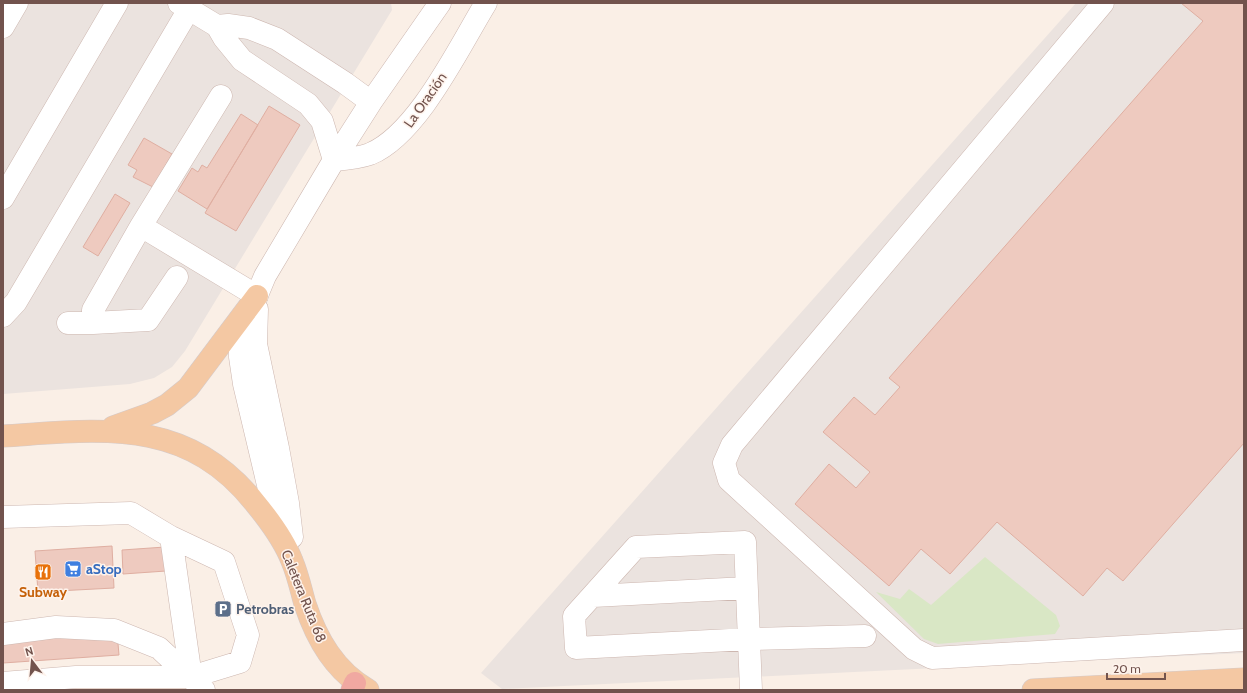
<svg xmlns="http://www.w3.org/2000/svg" width="1247" height="693" font-family="Cabin,sans-serif">
<style>
.industrial{fill:#ebe3df}
.green{fill:#d9e7c5}
.building{fill:#eecabf;stroke:#dfaea1}
.lines{fill:none;stroke-linecap:round;stroke-linejoin:round}
.minor-casing{stroke:#cdb7b0;stroke-width:23}
.major-casing{stroke:#d5cbca;stroke-width:23}
.highway-casing{stroke:#d5cbca;stroke-width:23}
.minor{stroke:#fff;stroke-width:22}
.major{stroke:#f4c8a3;stroke-width:22}
.highway{stroke:#f0a8a1;stroke-width:22}
.labels{text-anchor:middle;dominant-baseline:central;stroke-width:3;stroke-linejoin:round;paint-order:stroke}
.street-label{font-size:14px;fill:#72534d;stroke:#fef3ec}
.shop-label{font-size:14px;font-weight:bold;fill:#366cbe;stroke:#fef3ec;text-anchor:start}
.food-label{font-size:14px;font-weight:bold;fill:#c56008;stroke:#fef3ec}
.service-label{font-size:14px;font-weight:bold;fill:#4e5e75;stroke:#fef3ec;text-anchor:start}
</style>
<rect width="100%" height="100%" fill="#faefe6"/>
<path class="industrial" d="M3,3H391L392,10L185,351L172,367L154,378L130,384L3,394Z
M1076,3H1244V653L502,689L481,673Z"/>
<path class="green" d="M985,557L1056,615L1060,626L1055,634L938,644L924,639L876,592L900,599L909,589L931,605Z"/>
<path class="building" d="M1181,3H1244V443L1123,581L1107,568L1083,596L997,522L950,574L921,549L889,586L795,504L829,464L856,488L870,472L823,432L854,397L875,415L900,387L889,378L1203,21Z
M269,106L300,125L236,231L205,213Z
M241,114L258,125L207,209L178,191L192,168L198,172L202,165L207,168Z
M144,138L172,154L153,187L133,177L137,170L128,165Z
M115,194L130,203L98,256L83,247Z
M112,546L114,588L38,592L35,551Z
M165,547L166,571L123,574L122,550Z
M117,632L119,655L3,663V639Z"/>
<g class="lines">
<g class="minor-casing">
<path id="minor" d="M179,3L217,26L224,38L242,60L308,104L322,121L334,160C347,159 359,158 370,154C418,134 459,47 486,3
M1103,3L732,445L724,463L729,480L914,649L932,658L1244,640
M217,26L228,25L249,28L277,39L345,83L371,102
M3,27L17,3
M221,96L141,226L257,296
M3,198L117,3
M141,226L93,310V323L148,320L177,277
M257,309L256,344L278,448L288,503L292,537
M3,316L16,302L189,9
M68,323H93
M3,517L131,513L171,537L191,677
M282,536L273,506L244,384L240,357V336L265,276L334,160L371,102L440,3
M593,596L746,588
M3,634L56,627L114,630L159,648L204,690
M3,683L76,677H191L240,662L248,635L224,562L171,537
M751,690L745,542L636,547L574,616L576,648L749,639L865,636"/>
</g>
<g class="major-casing">
<path id="major" d="M113,427L152,413L167,405L188,388L257,296
M3,436C101,430 186,416 255,503C269,520 284,540 292,561C298,575 301,590 305,604C317,640 335,671 368,690
M1033,690L1244,679"/>
</g>
<g class="highway-casing">
<path id="highway" d="M352,690L355,683"/>
</g>
<use href="#minor" class="minor"/>
<use href="#major" class="major"/>
<use href="#highway" class="highway"/>
</g>
<defs>
<g id="supermarket-square" transform="scale(0.9)"><rect x="-9" y="-9" width="18" height="18" rx="4" fill="#3f7fe0" stroke="#fef3ec"/><path d="M-6-5.5h2.5l.6 2H6L4.5 2H-2.5L-4.4-4H-6ZM-1.5 3.2a1.3 1.3 0 1 0 .1 0ZM3 3.2a1.3 1.3 0 1 0 .1 0Z" fill="#fff"/></g>
<g id="restaurant-square" transform="scale(0.9)"><rect x="-9" y="-9" width="18" height="18" rx="4" fill="#e8710a" stroke="#fef3ec"/><path d="M-5-6h1v4h1v-4h1v4h1v-4h1v5L-1.5 .5V6h-2V.5L-5-1ZM5-6V6H3V1.5H1.5Q1.5-4 5-6Z" fill="#fff"/></g>
<g id="parking-square" transform="scale(0.9)"><rect x="-9" y="-9" width="18" height="18" rx="4" fill="#5c6f8a" stroke="#fef3ec"/><path d="M-3.5-5.5H1a3.5 3.5 0 0 1 0 7H-1V5.5H-3.5ZM-1-3.4V-.6H.8a1.4 1.4 0 0 0 0-2.8Z" fill="#fff"/></g>
</defs>
<g fill-rule="evenodd">
<use href="#supermarket-square" x="73" y="569"/>
<use href="#restaurant-square" x="43" y="572"/>
<use href="#parking-square" x="223" y="609"/>
</g>
<g class="labels">
<g class="street-label">
<text transform="translate(425 100) rotate(-55)">La Oración</text>
<text transform="translate(304 596) rotate(68)">Caletera Ruta 68</text>
</g>
<g class="shop-label">
<text x="86" y="569">aStop</text>
</g>
<g class="food-label">
<text x="43" y="592">Subway</text>
</g>
<g class="service-label">
<text x="236" y="609">Petrobras</text>
</g>
</g>
<rect width="1247" height="693" fill="none" stroke="#72534d" stroke-width="8"/>
<g transform="translate(32 661) rotate(344)" stroke="#fef3ec" stroke-width="3" paint-order="stroke">
<path d="M0-3L7 15L0 10L-7 15Z" fill="#72534d"/>
<text y="-6" font-size="11" font-weight="bold" text-anchor="middle" fill="#72534d">N</text>
</g>
<path d="M1107 673v6h58v-6" fill="none" stroke="#72534d" stroke-width="2"/>
<text x="1113" y="673" font-size="12" fill="#72534d" stroke="#fef3ec" stroke-width="3" paint-order="stroke">20 m</text>
</svg>
